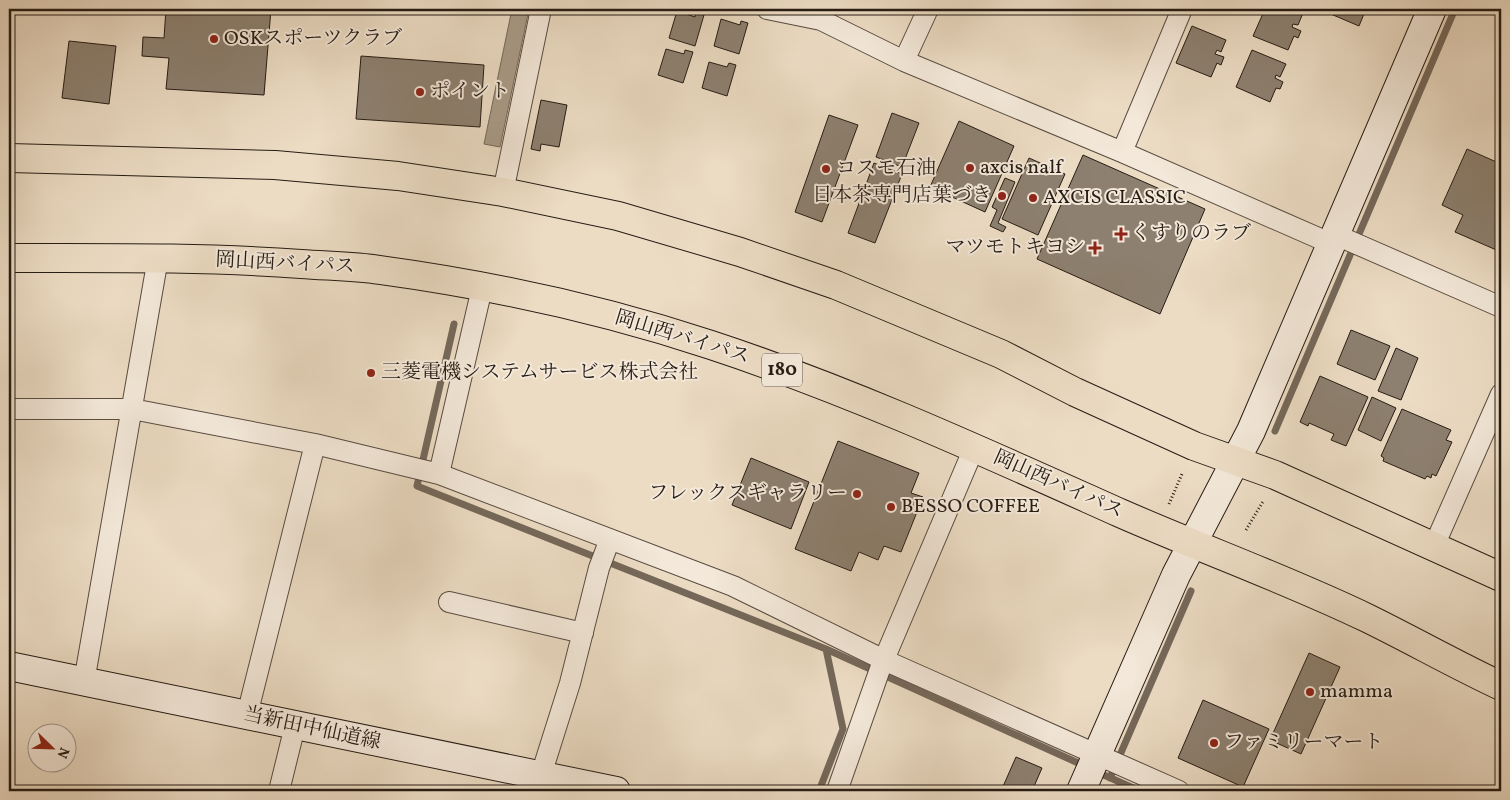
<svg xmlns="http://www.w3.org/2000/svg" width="1510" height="800" font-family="Vollkorn,'Noto Serif JP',serif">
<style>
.water{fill:#a99b88;stroke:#75685a}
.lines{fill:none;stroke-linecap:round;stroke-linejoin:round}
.stream{stroke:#75685a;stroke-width:7}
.building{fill:#8d8070;stroke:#261c14}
.street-casing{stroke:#584c40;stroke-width:22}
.secondary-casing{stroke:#261c14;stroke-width:30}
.highway-casing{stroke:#261c14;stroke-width:30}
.path{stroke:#261c14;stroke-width:3;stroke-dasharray:1 2.5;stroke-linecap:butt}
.street{stroke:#f3e8d9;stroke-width:20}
.secondary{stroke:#f3e8d9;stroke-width:28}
.highway{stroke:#ecdcc4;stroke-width:28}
.poi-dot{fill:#8f2418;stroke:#f3e8d9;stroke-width:2}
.labels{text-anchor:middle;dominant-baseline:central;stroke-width:4;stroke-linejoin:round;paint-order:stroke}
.shield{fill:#f3e8d9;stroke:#64594f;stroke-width:1}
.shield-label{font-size:19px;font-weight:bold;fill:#261c14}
.poi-label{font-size:20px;fill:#261c14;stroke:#f3e8d9;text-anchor:start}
.street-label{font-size:20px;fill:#261c14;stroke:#f3e8d9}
</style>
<rect width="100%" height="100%" fill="#ecdcc4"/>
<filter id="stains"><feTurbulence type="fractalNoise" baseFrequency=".004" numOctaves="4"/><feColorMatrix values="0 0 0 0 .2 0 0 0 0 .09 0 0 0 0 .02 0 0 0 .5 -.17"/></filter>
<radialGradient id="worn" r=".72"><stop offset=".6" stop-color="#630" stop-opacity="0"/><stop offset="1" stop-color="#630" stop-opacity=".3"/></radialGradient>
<path class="water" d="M512,9H529L500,147L484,144Z"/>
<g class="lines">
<path class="stream" d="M454,324L417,486L826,649L1087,767
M1275,431L1455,9
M1097,772L1140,791
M1110,778L1191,591
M819,791L843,729L826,649"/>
</g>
<path class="building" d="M166,9H271L264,95L166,89L169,58L142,56L143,37L164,38Z
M1265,9H1293L1303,13L1298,25L1293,24L1292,27L1301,31L1298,38L1294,36L1288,50L1253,36Z
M1319,9H1366L1359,26Z
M677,11L695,17L696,13L704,15L695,46L669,38Z
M721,19L740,25L741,21L748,23L739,54L714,46Z
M1192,26L1226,40L1221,52L1217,50L1215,54L1224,57L1221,65L1217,63L1211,77L1176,63Z
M69,41L116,46L109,104L62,98Z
M666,49L684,54L685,50L693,52L683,83L658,75Z
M1252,50L1286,64L1280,77L1276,75L1275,78L1283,82L1280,89L1276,88L1270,102L1236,87Z
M361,56L484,65L480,127L356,119Z
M709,62L727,67L729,63L736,65L727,96L702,88Z
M541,100L567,105L559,147L541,144L540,151L531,149Z
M892,113L919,123L902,167L876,157Z
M829,115L858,125L822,222L795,212Z
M959,121L1014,146L985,212L930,187Z
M1467,149L1501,164L1496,176L1501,178V252L1455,232L1463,215L1442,205Z
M1083,155L1205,209L1160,314L1037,259Z
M1029,158L1065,174L1038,235L1002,219Z
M874,163L902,174L875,243L848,233Z
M1005,178L1015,182L998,223L1006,227L1003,232L990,226L997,210L992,207Z
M1351,330L1390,346L1375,380L1337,364Z
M1396,348L1418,358L1401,400L1378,391Z
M1320,376L1368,397L1346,446L1331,440L1334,434L1309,423L1308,426L1300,422Z
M1372,397L1396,408L1381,441L1358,430Z
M1402,409L1451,430L1446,440L1452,442L1436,476L1432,474L1431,478L1427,476L1425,479L1383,461L1384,458L1381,456Z
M838,441L919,473L911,493L923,497L901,552L884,546L878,560L859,552L851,571L795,549Z
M751,458L809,482L791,529L732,505Z
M1309,653L1340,667L1301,754L1270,740Z
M1203,700L1269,729L1243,787L1178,758Z
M1016,757L1042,768L1032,791H1001Z"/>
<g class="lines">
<g class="street-casing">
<path id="street" d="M767,9L821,20L904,61L1122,152L1332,244
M904,61L928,9
M1122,152L1182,9
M503,192L541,9
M1336,235L1501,307
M9,409H132L315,444L439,474L733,586L884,660L1179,791
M439,474L482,288
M1434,546L1501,394
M449,602L583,633
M84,682L158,258
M247,715L315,444
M541,775L570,683L599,568L610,539
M279,791L295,726
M837,791L880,669L974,448"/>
</g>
<g class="secondary-casing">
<path id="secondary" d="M9,666L616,791
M1081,791L1176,575L1251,431L1432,9"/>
</g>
<g class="highway-casing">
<path id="highway" d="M9,158L275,165L398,176L503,192L618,216L740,252L836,285L1001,354L1075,392L1194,446L1275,475L1501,577
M9,258C106,258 204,257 301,264C327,266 354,266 380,270C490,285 605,310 711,345C851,391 986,453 1120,513C1202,549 1286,579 1367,618C1412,640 1456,665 1501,686"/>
</g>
<path class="path" d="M1169,504L1182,474
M1246,530L1264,500"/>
<use href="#street" class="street"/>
<use href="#secondary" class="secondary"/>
<use href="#highway" class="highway"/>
</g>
<g class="poi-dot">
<circle cx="214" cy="39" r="5"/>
<circle cx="420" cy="92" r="5"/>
<circle cx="970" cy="168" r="5"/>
<circle cx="826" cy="169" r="5"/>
<circle cx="1002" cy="196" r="5"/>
<circle cx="1033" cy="198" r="5"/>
<path d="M1118.5 226.5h5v5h5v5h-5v5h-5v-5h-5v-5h5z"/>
<path d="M1092.5 240.5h5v5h5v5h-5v5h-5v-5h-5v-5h5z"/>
<circle cx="371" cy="373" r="5"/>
<circle cx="857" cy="494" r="5"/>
<circle cx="891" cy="507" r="5"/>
<circle cx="1310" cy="692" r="5"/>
<circle cx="1214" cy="743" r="5"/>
</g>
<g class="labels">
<rect class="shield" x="762" y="353.5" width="40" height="33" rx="4"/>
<g class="shield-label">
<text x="782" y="370">180</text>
</g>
<g class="poi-label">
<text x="224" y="39">OSKスポーツクラブ</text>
<text x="430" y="92">ポイント</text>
<text x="980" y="168">axcis nalf</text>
<text x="836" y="169">コスモ石油</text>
<text x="992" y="196" text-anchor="end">日本茶専門店葉づき</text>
<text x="1043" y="198">AXCIS CLASSIC</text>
<text x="1131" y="234">くすりのラブ</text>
<text x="1085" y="248" text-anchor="end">マツモトキヨシ</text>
<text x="381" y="373">三菱電機システムサービス株式会社</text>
<text x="847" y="494" text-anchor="end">フレックスギャラリー</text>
<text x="901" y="507">BESSO COFFEE</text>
<text x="1320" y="692">mamma</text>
<text x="1224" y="743">ファミリーマート</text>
</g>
<g class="street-label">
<text transform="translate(285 264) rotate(3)">岡山西バイパス</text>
<text transform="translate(682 338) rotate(17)">岡山西バイパス</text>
<text transform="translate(1058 485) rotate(24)">岡山西バイパス</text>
<text transform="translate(312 729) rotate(12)">当新田中仙道線</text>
</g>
</g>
<rect width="1510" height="800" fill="none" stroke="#ecdcc4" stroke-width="30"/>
<rect x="10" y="10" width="1490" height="780" fill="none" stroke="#261c14" stroke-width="2.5"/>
<rect x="15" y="15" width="1480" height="770" fill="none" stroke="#261c14"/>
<g transform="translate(52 748) rotate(113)"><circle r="24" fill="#f3e8d9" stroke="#a1968a"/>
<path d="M0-4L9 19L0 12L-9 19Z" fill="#8f2418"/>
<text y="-8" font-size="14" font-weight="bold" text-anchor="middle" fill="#261c14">N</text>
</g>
<rect width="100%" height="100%" filter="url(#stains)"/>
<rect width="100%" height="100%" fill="url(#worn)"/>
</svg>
